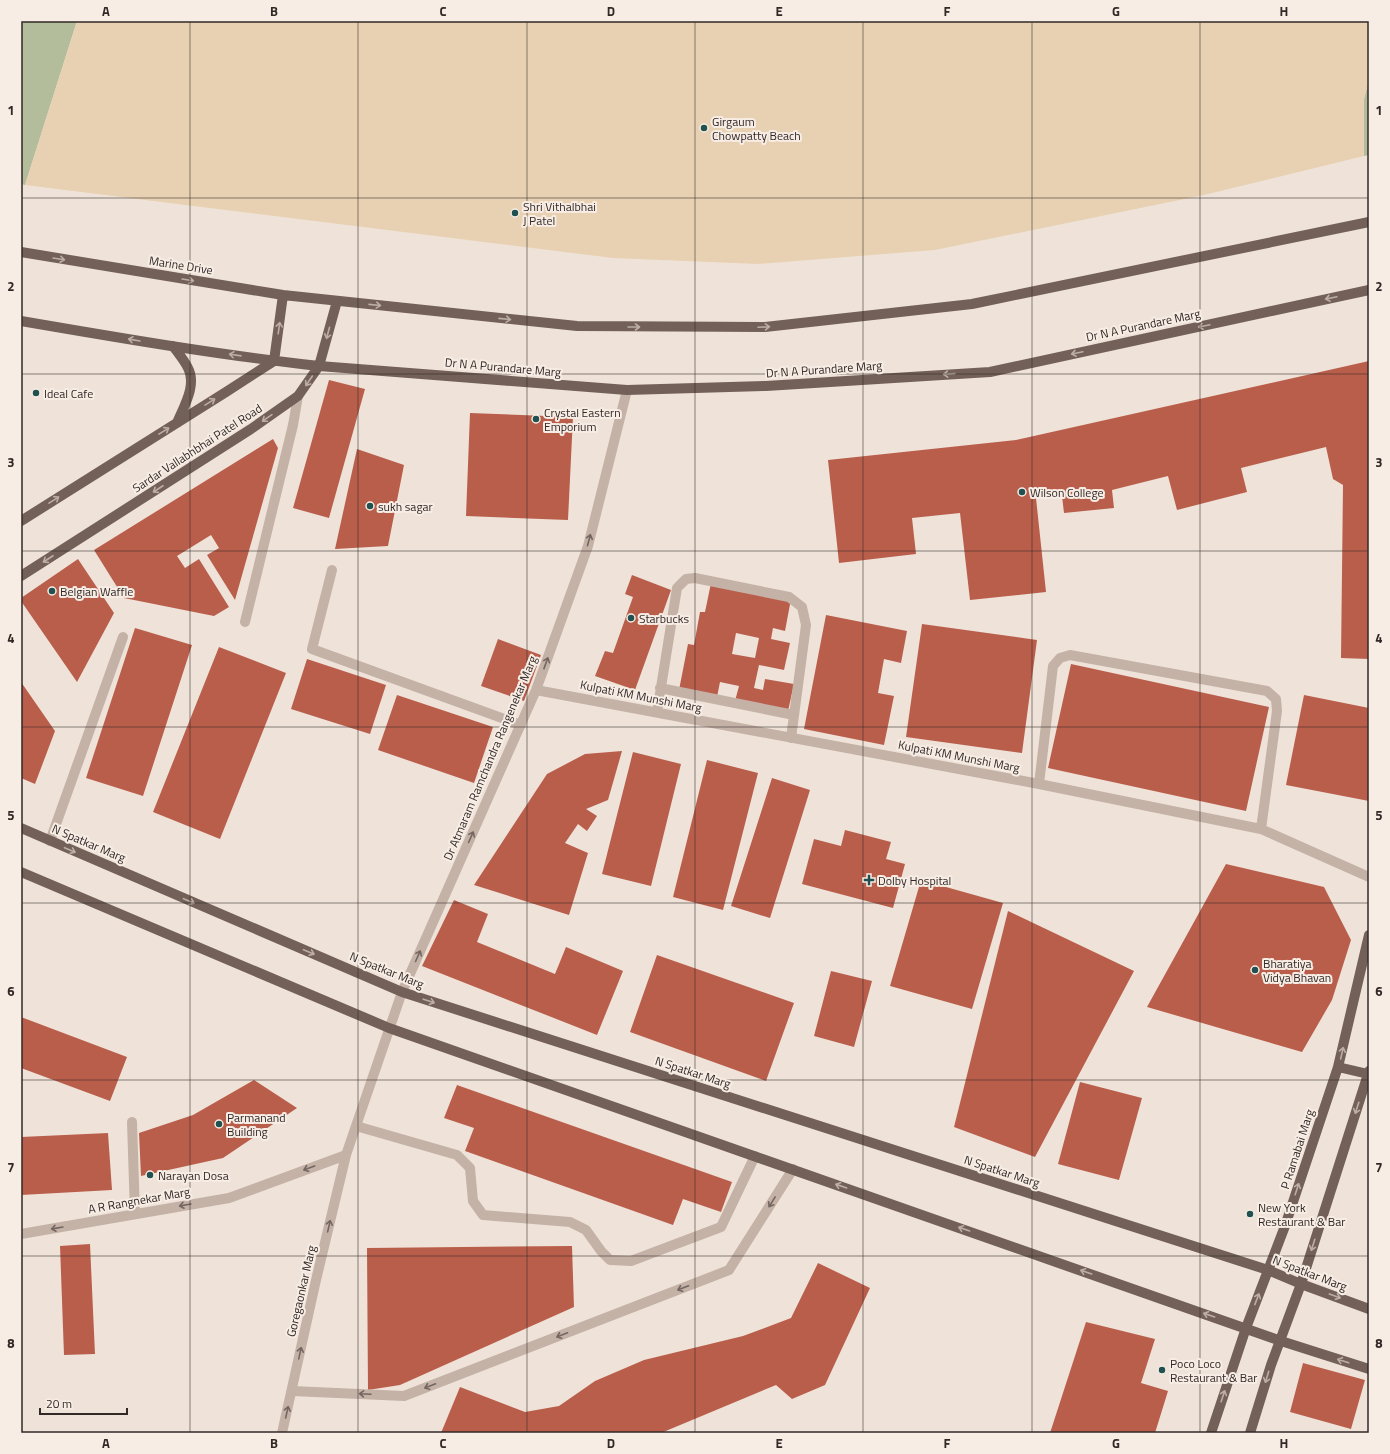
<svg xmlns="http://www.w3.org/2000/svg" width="1390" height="1454" font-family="'Titillium Web',sans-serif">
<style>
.green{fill:#b3bc9b}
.sand{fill:#e8d1b2}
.building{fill:#ba5e4c;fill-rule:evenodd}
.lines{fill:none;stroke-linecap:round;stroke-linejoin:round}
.minor{stroke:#c5b2a7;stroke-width:10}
.major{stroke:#736059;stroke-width:10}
.oneway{stroke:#bcaea6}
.oneway2{stroke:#746761}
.grid{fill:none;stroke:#322927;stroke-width:1;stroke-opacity:0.55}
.poi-dot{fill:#20504f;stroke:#f7ede5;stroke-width:1.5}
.labels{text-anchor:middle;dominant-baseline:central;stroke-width:4;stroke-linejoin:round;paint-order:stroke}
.poi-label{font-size:12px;fill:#322927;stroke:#f7ede5;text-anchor:start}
.street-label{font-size:12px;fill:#322927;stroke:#f7ede5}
.neatline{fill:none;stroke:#322927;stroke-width:1.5}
.grid-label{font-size:13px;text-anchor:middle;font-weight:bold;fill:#322927}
</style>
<rect width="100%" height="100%" fill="#efe3d9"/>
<path class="green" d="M21,21H77L25,185L21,184Z
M1369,80V155L1364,156V99Z"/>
<path class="sand" d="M77,21H1369V80L1364,99V156L1204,195L935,250L758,264L613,258L25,185Z"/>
<path class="building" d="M1369,361V659L1341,658L1343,485L1333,479L1326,447L1241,468L1247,492L1177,510L1168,476L1112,490L1114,508L1064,513L1062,496L1036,498L1046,592L970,600L960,513L912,518L916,554L839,563L828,460L1016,440Z
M329,380L365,389L329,518L293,508Z
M470,413L573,417L568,520L466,516Z
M273,439L278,448L235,600L207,555L219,548L211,535L177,556L185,568L199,559L229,607L214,616L124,598L94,550Z
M357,449L404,465L388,546L335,549Z
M78,559L114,613L77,682L21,601V598Z
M632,575L671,590L635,690L595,676L605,651L613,653L633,597L625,594Z
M711,583L791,599L785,631L773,628L771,639L790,643L784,670L759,665L754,688L763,690L765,679L794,684L788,711L735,701L739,686L720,682L717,697L679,690L688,644L694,645L700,612H705ZM736,633L759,638L755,658L732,654Z
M826,615L907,631L901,663L884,659L878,693L894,696L884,745L804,729Z
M922,624L1037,640L1022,753L906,737Z
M135,628L192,645L143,796L86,778Z
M498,639L541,655L524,701L481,686Z
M219,647L286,673L220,839L153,812Z
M307,659L386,685L370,734L291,709Z
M1071,664L1269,707L1246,811L1048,768Z
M21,682L55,731L35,784L21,778Z
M397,695L493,727L474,783L378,750Z
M1304,695L1369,708V801L1286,785Z
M622,751L608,800L586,809L597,816L587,831L578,824L565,843L588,853L569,915L474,885L547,774L585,754Z
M633,752L681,764L651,886L602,874Z
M707,760L758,773L723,910L673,897Z
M772,778L810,790L770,918L731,906Z
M845,830L891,842L886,859L905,864L893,908L802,884L814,839L841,846Z
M1226,864L1324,887L1351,940L1332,1000L1302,1052L1147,1007Z
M921,880L1003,903L972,1009L890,986Z
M454,900L488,914L477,942L555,974L566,947L623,971L597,1035L422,966Z
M1008,911L1134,971L1035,1157L954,1127Z
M657,955L794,1003L766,1081L630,1032Z
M831,971L872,981L854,1047L814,1036Z
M21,1017L127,1057L110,1101L21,1068Z
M254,1080L297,1108L223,1158L141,1176L139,1133L193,1115Z
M1080,1082L1142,1098L1119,1180L1058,1164Z
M457,1085L732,1182L721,1212L683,1199L673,1225L465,1151L474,1128L444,1118Z
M108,1133L112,1190L21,1195V1137Z
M90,1244L95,1354L64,1355L60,1246Z
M572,1246L574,1307L400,1385L368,1390L367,1248Z
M818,1263L870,1288L825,1385L792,1399L776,1385L661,1433H441L460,1387L525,1412L559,1406L595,1381L644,1360L743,1336L791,1318Z
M1086,1322L1155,1339L1141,1383L1168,1391L1155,1433H1050Z
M1303,1363L1365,1380L1351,1429L1290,1412Z"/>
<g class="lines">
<path class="minor" d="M332,570L312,649L521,725
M245,622L293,425L298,396
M660,688L794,715
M536,690L1039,784L1261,829L1369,877
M657,712L677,588L686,579L695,578L789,597L802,607L806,625L791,738
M1039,784L1053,666L1060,658L1070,655L1267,691L1276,699L1277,711L1261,829
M50,841L123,637
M132,1122L135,1214
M356,1126L457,1155L470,1168L473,1201L483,1215L570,1222L586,1230L601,1251L610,1260L631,1261L721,1227L755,1156
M21,1234L229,1198L346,1155
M292,1391L404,1396L729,1270L793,1169
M282,1433L316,1280L346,1155L402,992L536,690L588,546L627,390"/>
<path class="major" d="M21,252L283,295L577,326L765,327L972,304L1369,222
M21,321C120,338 219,355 319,366L627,390L766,386L990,372L1369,290
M173,346C178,353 184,360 188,368C197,385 184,406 177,423
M21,521L226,392L274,361L283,295
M21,576L251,429L298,396L319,366L337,301
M21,828L402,992L1268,1270L1301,1284L1369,1309
M21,872L389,1028L1281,1341L1369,1369
M1338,1067L1368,1074
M1211,1433L1246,1328L1285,1226L1338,1067L1369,935
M1250,1433L1271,1365L1301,1284L1369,1071"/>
</g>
<defs><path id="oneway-shaft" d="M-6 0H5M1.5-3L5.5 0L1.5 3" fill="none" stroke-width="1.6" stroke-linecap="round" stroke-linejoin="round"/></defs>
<g class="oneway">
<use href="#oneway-shaft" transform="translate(59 259) rotate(9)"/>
<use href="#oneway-shaft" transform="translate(188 280) rotate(9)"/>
<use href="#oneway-shaft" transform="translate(1331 298) rotate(168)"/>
<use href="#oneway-shaft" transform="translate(375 305) rotate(6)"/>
<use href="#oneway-shaft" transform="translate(505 319) rotate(6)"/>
<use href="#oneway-shaft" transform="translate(1204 326) rotate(168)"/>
<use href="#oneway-shaft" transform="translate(634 327)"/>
<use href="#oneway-shaft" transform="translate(764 327) rotate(-3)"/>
<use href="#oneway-shaft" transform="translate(279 328) rotate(-82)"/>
<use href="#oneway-shaft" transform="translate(328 333) rotate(105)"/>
<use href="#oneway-shaft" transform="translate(134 340) rotate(-170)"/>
<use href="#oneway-shaft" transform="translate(1077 353) rotate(168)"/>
<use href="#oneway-shaft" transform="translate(235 355) rotate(-172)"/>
<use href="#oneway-shaft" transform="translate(949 374) rotate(176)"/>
<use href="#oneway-shaft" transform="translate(309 381) rotate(124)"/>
<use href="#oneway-shaft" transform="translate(210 402) rotate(-32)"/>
<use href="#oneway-shaft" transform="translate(267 418) rotate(145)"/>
<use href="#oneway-shaft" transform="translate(164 431) rotate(-32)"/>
<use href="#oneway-shaft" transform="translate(158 489) rotate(147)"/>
<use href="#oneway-shaft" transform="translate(54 500) rotate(-32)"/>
<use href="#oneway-shaft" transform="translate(48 559) rotate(147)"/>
<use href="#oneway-shaft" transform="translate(70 850) rotate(23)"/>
<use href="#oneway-shaft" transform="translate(189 901) rotate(23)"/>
<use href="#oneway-shaft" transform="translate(309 952) rotate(23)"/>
<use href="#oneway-shaft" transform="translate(429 1001) rotate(18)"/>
<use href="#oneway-shaft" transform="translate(1342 1053) rotate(-77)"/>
<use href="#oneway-shaft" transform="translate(1357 1108) rotate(108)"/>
<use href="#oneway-shaft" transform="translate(841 1186) rotate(-161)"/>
<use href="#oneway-shaft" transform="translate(1297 1189) rotate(-72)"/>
<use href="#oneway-shaft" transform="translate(964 1229) rotate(-161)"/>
<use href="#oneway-shaft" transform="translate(1313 1245) rotate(108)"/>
<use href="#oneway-shaft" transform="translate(1086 1272) rotate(-161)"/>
<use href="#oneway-shaft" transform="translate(1335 1296) rotate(20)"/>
<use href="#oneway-shaft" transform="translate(1257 1299) rotate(-69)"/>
<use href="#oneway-shaft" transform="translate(1209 1315) rotate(-161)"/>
<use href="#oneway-shaft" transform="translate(1343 1361) rotate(-162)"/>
<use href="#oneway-shaft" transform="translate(1267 1377) rotate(107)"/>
<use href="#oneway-shaft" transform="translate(1223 1396) rotate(-72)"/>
</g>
<g class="oneway2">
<use href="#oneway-shaft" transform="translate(589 540) rotate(-75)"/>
<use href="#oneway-shaft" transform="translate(546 663) rotate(-70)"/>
<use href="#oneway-shaft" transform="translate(471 837) rotate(-66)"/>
<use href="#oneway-shaft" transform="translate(418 956) rotate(-66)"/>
<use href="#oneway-shaft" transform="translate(309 1168) rotate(160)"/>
<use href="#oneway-shaft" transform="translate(772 1202) rotate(122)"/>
<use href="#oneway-shaft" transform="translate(185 1205) rotate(170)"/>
<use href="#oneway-shaft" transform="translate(329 1226) rotate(-77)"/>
<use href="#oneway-shaft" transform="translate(57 1228) rotate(170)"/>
<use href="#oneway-shaft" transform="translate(683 1288) rotate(159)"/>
<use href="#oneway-shaft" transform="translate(562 1335) rotate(159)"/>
<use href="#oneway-shaft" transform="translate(300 1353) rotate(-78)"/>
<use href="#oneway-shaft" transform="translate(430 1386) rotate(159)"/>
<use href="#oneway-shaft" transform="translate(365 1394) rotate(-177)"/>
<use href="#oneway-shaft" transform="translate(287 1412) rotate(-77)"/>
</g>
<path class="grid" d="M190,21V1433M358,21V1433M527,21V1433M695,21V1433M863,21V1433M1032,21V1433M1200,21V1433M21,198H1369M21,374H1369M21,551H1369M21,727H1369M21,903H1369M21,1080H1369M21,1256H1369"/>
<g class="poi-dot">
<circle cx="704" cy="128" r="4"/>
<circle cx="515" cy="213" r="4"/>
<circle cx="36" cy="393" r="4"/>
<circle cx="536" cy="419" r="4"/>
<circle cx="1022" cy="492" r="4"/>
<circle cx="370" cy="506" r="4"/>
<circle cx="52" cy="591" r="4"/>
<circle cx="631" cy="618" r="4"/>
<path d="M867 874h4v4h4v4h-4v4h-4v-4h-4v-4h4z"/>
<circle cx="1255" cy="970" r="4"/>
<circle cx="219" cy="1124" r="4"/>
<circle cx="150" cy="1175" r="4"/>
<circle cx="1250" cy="1214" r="4"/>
<circle cx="1162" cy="1370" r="4"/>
</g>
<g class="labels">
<g class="poi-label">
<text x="712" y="121">Girgaum<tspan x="712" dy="14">Chowpatty Beach</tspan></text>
<text x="523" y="206">Shri Vithalbhai<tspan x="523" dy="14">J Patel</tspan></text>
<text x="44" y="393">Ideal Cafe</text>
<text x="544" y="412">Crystal Eastern<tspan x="544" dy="14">Emporium</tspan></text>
<text x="1030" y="492">Wilson College</text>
<text x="378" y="506">sukh sagar</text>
<text x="60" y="591">Belgian Waffle</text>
<text x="639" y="618">Starbucks</text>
<text x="878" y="880">Dolby Hospital</text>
<text x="1263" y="963">Bharatiya<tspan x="1263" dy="14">Vidya Bhavan</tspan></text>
<text x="227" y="1117">Parmanand<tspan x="227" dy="14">Building</tspan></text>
<text x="158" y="1175">Narayan Dosa</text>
<text x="1258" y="1207">New York<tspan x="1258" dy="14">Restaurant &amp; Bar</tspan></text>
<text x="1170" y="1363">Poco Loco<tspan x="1170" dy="14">Restaurant &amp; Bar</tspan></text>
</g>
<g class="street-label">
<text transform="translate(181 265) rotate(9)">Marine Drive</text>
<text transform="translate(1143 325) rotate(-12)">Dr N A Purandare Marg</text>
<text transform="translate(503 367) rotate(5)">Dr N A Purandare Marg</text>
<text transform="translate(824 369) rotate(-4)">Dr N A Purandare Marg</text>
<text transform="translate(197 448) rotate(-33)">Sardar Vallabhbhai Patel Road</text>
<text transform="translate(641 696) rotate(11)">Kulpati KM Munshi Marg</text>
<text transform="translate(959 756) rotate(11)">Kulpati KM Munshi Marg</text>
<text transform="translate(490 758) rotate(-67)">Dr Atmaram Ramchandra Rangenekar Marg</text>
<text transform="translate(89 843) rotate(23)">N Spatkar Marg</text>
<text transform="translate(387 970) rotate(22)">N Spatkar Marg</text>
<text transform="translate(693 1072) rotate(18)">N Spatkar Marg</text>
<text transform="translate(1297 1149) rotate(-72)">P Ramabai Marg</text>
<text transform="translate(1002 1171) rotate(18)">N Spatkar Marg</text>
<text transform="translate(139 1200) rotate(-10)">A R Rangnekar Marg</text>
<text transform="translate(1310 1273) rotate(21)">N Spatkar Marg</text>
<text transform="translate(301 1291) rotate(-77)">Goregaonkar Marg</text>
</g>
</g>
<rect width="1390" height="1454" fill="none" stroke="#f7ede5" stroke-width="44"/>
<path d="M40 1408v6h87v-6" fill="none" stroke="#322927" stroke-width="2"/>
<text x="46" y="1408" font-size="12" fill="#322927" stroke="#f7ede5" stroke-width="3" paint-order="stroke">20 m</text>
<rect x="22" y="22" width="1346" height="1410" class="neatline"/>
<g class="grid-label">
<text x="106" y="16">A</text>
<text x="274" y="16">B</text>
<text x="443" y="16">C</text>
<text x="611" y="16">D</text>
<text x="779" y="16">E</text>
<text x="947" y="16">F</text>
<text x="1116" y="16">G</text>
<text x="1284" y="16">H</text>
<text x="11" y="115">1</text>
<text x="1379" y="115">1</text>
<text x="11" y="291">2</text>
<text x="1379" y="291">2</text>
<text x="11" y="467">3</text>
<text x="1379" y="467">3</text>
<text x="11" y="643">4</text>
<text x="1379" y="643">4</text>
<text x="11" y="820">5</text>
<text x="1379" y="820">5</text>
<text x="11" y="996">6</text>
<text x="1379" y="996">6</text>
<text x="11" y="1172">7</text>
<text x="1379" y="1172">7</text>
<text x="11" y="1348">8</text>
<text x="1379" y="1348">8</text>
<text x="106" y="1448">A</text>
<text x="274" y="1448">B</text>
<text x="443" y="1448">C</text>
<text x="611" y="1448">D</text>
<text x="779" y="1448">E</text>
<text x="947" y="1448">F</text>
<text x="1116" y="1448">G</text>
<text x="1284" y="1448">H</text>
</g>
</svg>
